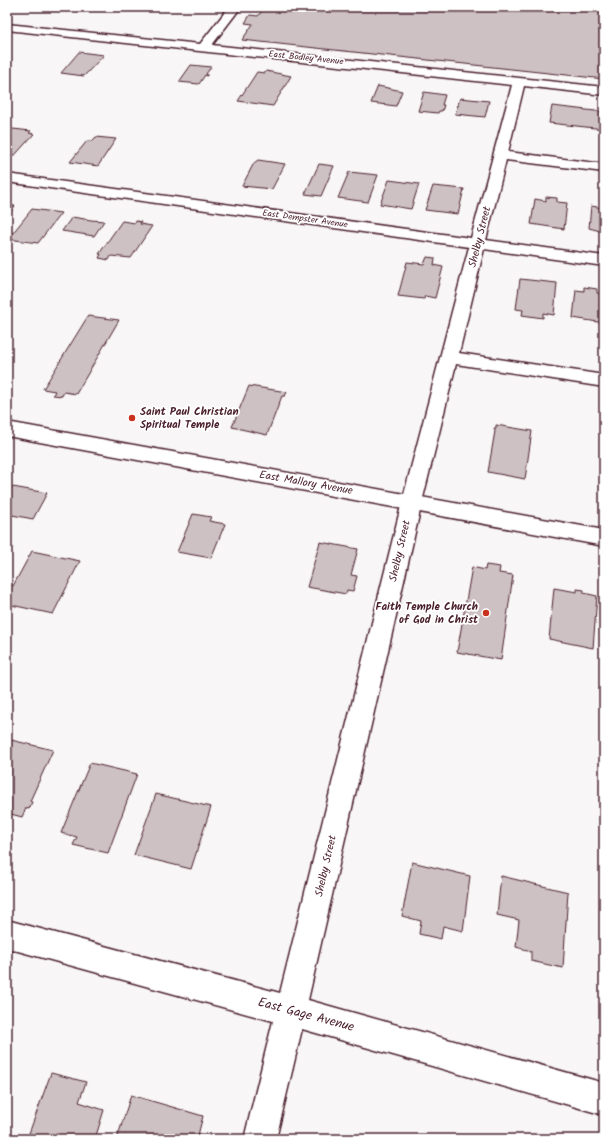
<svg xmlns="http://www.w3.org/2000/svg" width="611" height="1146" font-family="Kalam,sans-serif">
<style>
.building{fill:#cdc1c4;stroke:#4a1f2b}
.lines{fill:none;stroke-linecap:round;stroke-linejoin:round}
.minor-casing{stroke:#4a1f2b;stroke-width:3}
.major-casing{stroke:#4a1f2b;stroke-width:3}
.minor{fill:#fff;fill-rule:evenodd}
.major{fill:#fff;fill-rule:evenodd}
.poi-dot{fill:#c8321e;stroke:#fff;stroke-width:1.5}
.labels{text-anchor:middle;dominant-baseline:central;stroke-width:3.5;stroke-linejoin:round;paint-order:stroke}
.far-street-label{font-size:9px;fill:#4a1f2b;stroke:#fff}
.street-label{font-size:11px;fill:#4a1f2b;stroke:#fff}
.poi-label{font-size:11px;font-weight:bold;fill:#4a1f2b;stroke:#fff;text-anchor:start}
.near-street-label{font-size:13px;fill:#4a1f2b;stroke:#fff}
</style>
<rect width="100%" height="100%" fill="#f8f6f7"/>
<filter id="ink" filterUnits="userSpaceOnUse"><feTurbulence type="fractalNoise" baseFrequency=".025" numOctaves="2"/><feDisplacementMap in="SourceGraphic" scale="8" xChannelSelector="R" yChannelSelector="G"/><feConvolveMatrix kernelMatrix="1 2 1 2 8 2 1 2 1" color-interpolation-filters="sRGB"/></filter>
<g filter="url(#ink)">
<path class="building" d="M265,7H604V79L242,40L253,24L245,23L250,15L258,16Z
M79,52L104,55L84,76L61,73Z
M191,65L211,67L206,74H207V76L205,75L199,84L179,82Z
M266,71L291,76L273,106L238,101L257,72L265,73Z
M378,86L402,91L396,106L371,103Z
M424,92L445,95L442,105H444L442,111H439L438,113L418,111Z
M460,98L489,101L485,117L455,114Z
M552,106L604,112V129L549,123Z
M13,129L31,131L29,133L34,134L15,155L7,154V130L11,131Z
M96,137L116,139L98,166L70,162L87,141H92Z
M258,160L285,164L272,189L242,186L254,163Z
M319,164L334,166L321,196L305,194Z
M349,172L378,175L368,202L338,198Z
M389,180L419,184L411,209L380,204Z
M433,186L464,189L458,214L425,210Z
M546,197L557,198V202L567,203L564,229L531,224L535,199L546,201Z
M7,205L15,206L7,216Z
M591,206L604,208V232L589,228Z
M32,209L61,213L38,243L8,239Z
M72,217L91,220L104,221L94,236L62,231Z
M122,221L135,223L136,221L141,222L140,224L152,226L131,258L111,256L109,260L99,258L101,254H99Z
M427,257L435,258L434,265L443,267L435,298L425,296L424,299L398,296L407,262L424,264Z
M520,279L557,283L554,315L543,313V318L522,315L523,310L516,309Z
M584,287L597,289V293L604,294V323L573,318L576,290L584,291Z
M88,316L119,320L76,394L64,392L62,396L53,395L55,391L43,389Z
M249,386L287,392L285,396H282L267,435L232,427Z
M496,425L532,431L525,479L488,472L495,431L494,428H496Z
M7,486L47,493L33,519L7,514Z
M193,514L211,517L209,521L225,524L211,558L177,552Z
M320,542L358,549L351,575L357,576L353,591L347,590L346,594L307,587Z
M32,551L80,561L53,614L7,604V599L10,593L7,592L11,585L13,586Z
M486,565L500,567L499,573L513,575L501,660L457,652L472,567L485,570Z
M554,588L577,592V589L584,590V593L597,596L593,648L549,639Z
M7,739L53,750L30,801L32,802L29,809L26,808L22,817L7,813Z
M90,763L137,774L108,853L73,845L77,837L61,833Z
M156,794L211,807L191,869L134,855Z
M412,862L470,876L463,931L443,926L441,939L419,934L421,921L402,916Z
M501,876L568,892L563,968L531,961V951L516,947L519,920L497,915Z
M51,1073L86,1082L79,1102L104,1110L95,1139H27Z
M131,1095L203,1116L197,1139H117Z"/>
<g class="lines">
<g class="minor-casing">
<path id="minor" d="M229,7H241L212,45L604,87V95L524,86L508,152L604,164V172L506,160L486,240L604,256V266L484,249L459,353L604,375V387L456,364L422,502L308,1000L604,1083V1115L302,1029L276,1139H244L273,1021L7,948V920L280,993L402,502L469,247L7,182V174L471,238L512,85L7,30V24L200,44Z"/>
</g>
<g class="major-casing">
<path id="major" d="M7,422L604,530V546L7,436Z"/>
</g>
<use href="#minor" class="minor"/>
<use href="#major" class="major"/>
</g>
</g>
<g class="poi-dot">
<circle cx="132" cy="418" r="4"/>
<circle cx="486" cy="613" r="4"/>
</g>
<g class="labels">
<g class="far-street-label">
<text transform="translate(306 58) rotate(6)">East Bodley Avenue</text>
<text transform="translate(305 219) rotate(8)">East Dempster Avenue</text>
</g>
<g class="street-label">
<text transform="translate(480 237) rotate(-76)">Shelby Street</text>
<text transform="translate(306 483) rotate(10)">East Mallory Avenue</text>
<text transform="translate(400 551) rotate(-77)">Shelby Street</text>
<text transform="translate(326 866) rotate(-77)">Shelby Street</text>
</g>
<g class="poi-label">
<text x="140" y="412">Saint Paul Christian<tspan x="140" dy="13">Spiritual Temple</tspan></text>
<text x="478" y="607" text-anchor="end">Faith Temple Church<tspan x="478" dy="13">of God in Christ</tspan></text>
</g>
<g class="near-street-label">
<text transform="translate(306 1015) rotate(15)">East Gage Avenue</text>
</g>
</g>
<rect width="611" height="1146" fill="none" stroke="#fff" stroke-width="24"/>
<rect x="12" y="12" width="587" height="1122" fill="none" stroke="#4a1f2b" stroke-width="1.5" filter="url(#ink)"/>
</svg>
